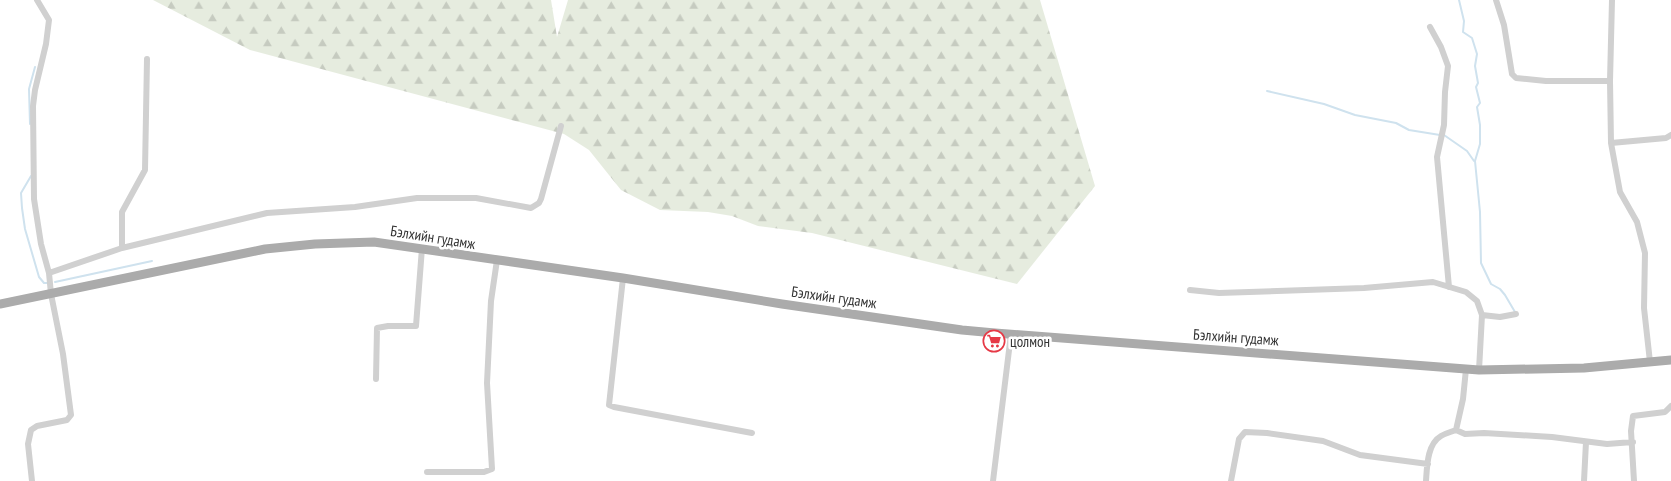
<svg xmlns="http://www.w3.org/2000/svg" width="1671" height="481" font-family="'PT Sans Narrow',sans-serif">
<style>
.forest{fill:url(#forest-firs)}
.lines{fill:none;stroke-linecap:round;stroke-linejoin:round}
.stream{stroke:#cfe2ee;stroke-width:2}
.minor{stroke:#d0d0d0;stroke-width:6}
.major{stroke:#ababab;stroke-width:9}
.labels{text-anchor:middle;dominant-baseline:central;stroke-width:5;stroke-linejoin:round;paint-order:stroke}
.street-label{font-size:15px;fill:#333;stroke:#fff}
.poi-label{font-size:15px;fill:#333;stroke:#fff;text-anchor:start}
</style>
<defs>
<pattern id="forest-firs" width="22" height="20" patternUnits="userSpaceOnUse" patternTransform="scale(1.25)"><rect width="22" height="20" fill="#e6ecdf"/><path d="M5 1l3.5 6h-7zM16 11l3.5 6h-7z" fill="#c6cbc0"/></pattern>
</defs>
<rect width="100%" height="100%" fill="#fff"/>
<path class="forest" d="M153,0H551L557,37L568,0H1040L1095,186L1017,284L812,233L758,226L732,216L708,212L660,210L621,190L589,150L564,134L250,50Z"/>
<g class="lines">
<path class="stream" d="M1459,0L1464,21L1463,32L1472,38L1477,54L1475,66L1478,83L1476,87L1480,103L1477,107L1480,125V144L1475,161L1480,212L1481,263L1491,284L1500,289L1505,295L1515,312
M1267,91L1324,104L1355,115L1396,123L1409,130L1440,135
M30,124L29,89L35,67
M1444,135L1467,151L1474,161
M31,176L21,193L22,208L25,229L39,277L44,283H47
M55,282L152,261"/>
<path class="minor" d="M1496,0L1504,25L1512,74L1516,78L1546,81H1610
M1612,0L1610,81L1611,143L1620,192L1637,222L1645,253L1644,308L1650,362
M1430,27L1441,47L1448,66L1445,92L1444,125L1437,157L1449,287
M1611,143L1666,138L1671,135
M122,248V212L145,170L147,59
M49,273L122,248L267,213L355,207L417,198H476L531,208L539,203L541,199L561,126
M623,278L609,405L614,407L752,433
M1190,290L1219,293L1364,288L1433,282L1466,292L1477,301L1482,315L1500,317L1516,314
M1479,370L1482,315
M376,379L377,328L388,326H416L422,248
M1456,430L1465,434L1484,433L1552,437L1607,444L1633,442
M427,472H484L492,469L487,383L491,301L497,260
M32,481L28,444L31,430L37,426L67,420L71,415L63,354L51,294L49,273L41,244L34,199L33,106L35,90L46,44L49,20L37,0
M993,481L1011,334
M1231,481L1239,439L1245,432L1267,433L1323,441L1360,455L1428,464
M1426,481C1427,467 1427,444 1441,436C1446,433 1451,432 1456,430L1463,399L1466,369
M1584,481L1586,442
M1634,481L1631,431L1633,416L1665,412L1671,406"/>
<path class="major" d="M0,304L265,249L315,244L374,242L623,278L782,304L962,330L995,333L1479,370L1584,368L1671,360"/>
</g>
<defs>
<g id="supermarket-ring" transform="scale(1.125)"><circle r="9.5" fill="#fff" stroke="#e63946" stroke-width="1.5"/><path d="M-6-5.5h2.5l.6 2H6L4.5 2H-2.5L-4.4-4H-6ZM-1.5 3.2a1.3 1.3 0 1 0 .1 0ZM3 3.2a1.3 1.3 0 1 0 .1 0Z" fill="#e63946"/></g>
</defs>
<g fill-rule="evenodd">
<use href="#supermarket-ring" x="994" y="341"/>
</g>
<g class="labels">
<g class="street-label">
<text transform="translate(433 237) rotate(9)">Бэлхийн гудамж</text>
<text transform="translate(834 297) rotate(8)">Бэлхийн гудамж</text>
<text transform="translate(1236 337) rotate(4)">Бэлхийн гудамж</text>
</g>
<g class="poi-label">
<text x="1010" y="341">цолмон</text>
</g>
</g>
</svg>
